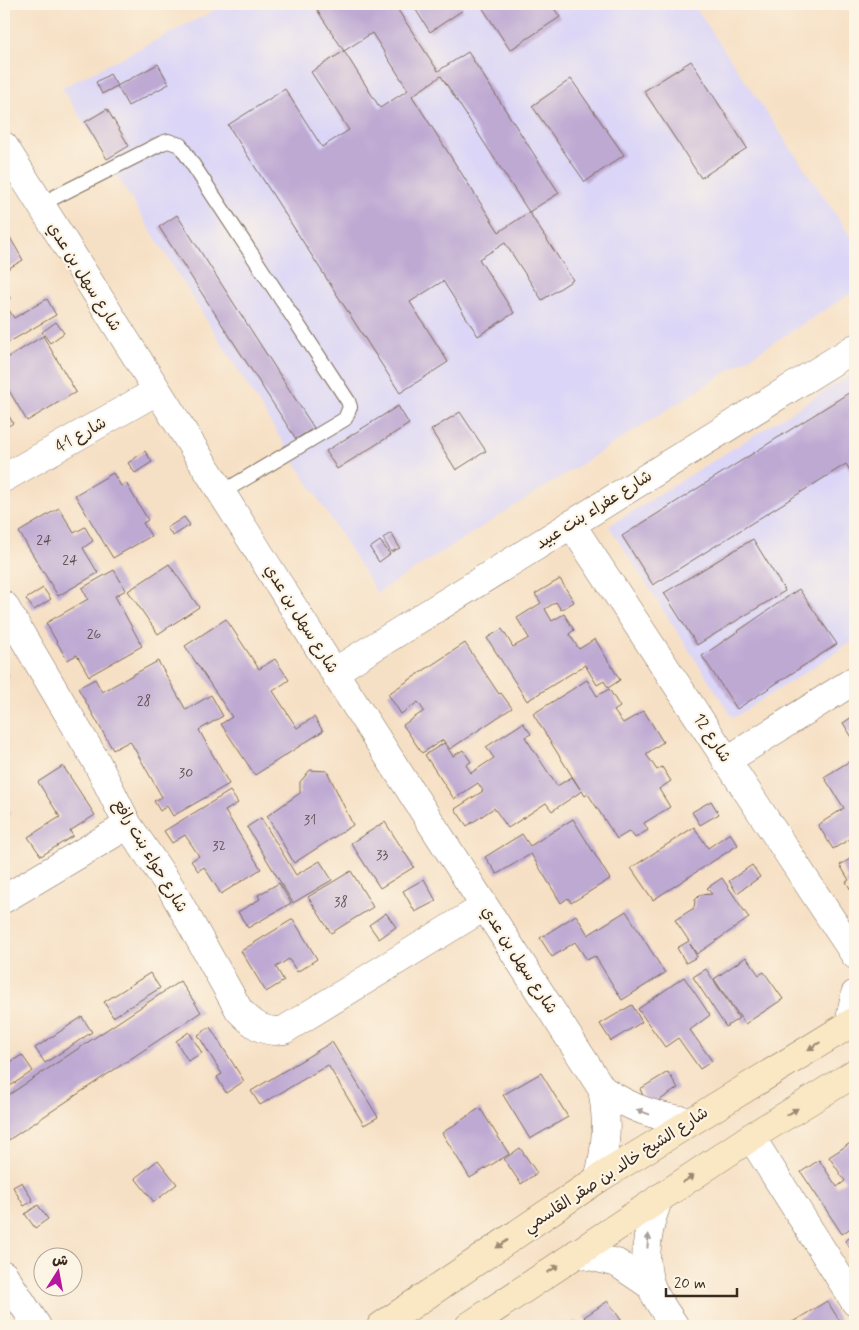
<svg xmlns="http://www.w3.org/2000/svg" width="859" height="1330" font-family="Mynerve,'Playpen Sans Arabic',sans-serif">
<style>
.built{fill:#dbd6f7}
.building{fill:#bea9d3;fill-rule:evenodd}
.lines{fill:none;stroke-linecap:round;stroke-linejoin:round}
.lane-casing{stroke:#7c6a58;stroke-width:16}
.street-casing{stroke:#7c6a58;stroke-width:29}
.secondary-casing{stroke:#7c6a58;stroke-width:29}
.lane{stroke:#fff;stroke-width:14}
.street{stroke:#fff;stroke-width:28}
.secondary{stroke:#fae7c3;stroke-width:28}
.oneway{fill:#9a8870}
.oneway2{fill:#a79f9a}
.labels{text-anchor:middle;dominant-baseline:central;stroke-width:4.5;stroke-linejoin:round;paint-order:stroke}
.number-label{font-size:14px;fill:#5c4a4b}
.street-label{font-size:16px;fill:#3b2a1e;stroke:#fcf5e5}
</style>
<rect width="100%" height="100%" fill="#fcf5e5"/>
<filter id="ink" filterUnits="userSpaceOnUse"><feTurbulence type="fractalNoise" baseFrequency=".02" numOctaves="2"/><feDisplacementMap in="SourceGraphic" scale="10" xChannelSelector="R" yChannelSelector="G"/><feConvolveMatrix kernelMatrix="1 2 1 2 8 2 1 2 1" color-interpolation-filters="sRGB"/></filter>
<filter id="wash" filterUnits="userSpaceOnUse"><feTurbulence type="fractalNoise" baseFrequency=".0096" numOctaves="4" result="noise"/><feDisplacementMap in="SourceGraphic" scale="20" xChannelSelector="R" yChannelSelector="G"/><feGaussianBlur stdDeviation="1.12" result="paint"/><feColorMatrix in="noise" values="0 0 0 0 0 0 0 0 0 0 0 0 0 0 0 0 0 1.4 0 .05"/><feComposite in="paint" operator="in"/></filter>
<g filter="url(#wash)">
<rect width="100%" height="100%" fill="#f6e0c5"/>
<path class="built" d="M227,4H693L855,243V291L377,593L62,88Z
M855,372V640L733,718L609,526Z"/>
<g id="blocks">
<path class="building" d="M327,4H394L438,71L468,52L559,193L529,212L441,76L412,96L499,232L529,212L573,280L542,300L505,243L479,259L514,313L478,336L443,281L410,302L448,362L400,393L228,125L285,89L322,147L349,130L311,72L344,51L317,10ZM372,33L408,90L380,108L344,51Z
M412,4H458L463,10L430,32Z
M480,4H551L560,17L510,50Z
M691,61L747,148L701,178L644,91Z
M158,64L169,84L128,106L117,86L102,94L96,82L110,74L117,86Z
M571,79L624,155L585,182L532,106Z
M107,109L129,146L107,159L85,122Z
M177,215L314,428L296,439L159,227Z
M4,227L23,260L4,271Z
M4,288L10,298L4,302L14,318L47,299L56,315L4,345Z
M56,322L64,333L50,343L42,332Z
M43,336L76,392L27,421L4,382V360Z
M855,389V474L853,475L846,464L653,585L622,536Z
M398,406L409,424L337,469L326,451Z
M4,408L13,423L4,429Z
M460,412L486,451L456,470L431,430Z
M145,451L152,462L135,473L128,463Z
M113,473L121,486L126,483L148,520L143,523L151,536L113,558L75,495Z
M59,508L74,533L85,527L93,541L83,548L98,573L58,596L19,532Z
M184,517L190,525L173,536L167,528Z
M391,533L400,548L391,552L383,538Z
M753,539L785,591L697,645L664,593Z
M380,541L390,554L379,562L370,548Z
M169,564L199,607L158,634L128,591Z
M114,570L126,590L115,596L142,646L89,676L77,655L67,660L46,623L88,599L82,588Z
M560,579L574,602L561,610L556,602L545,609L552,621L564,614L574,630L569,634L579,649L595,639L620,680L608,688L604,681L597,685L585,665L527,701L487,638L502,629L513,647L529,638L517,618L541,603L535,594Z
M43,588L51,599L34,610L26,599Z
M799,589L837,644L737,709L702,656Z
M226,619L259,669L275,659L289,680L273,691L297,728L314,717L323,731L255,775L221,724L232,717L185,646Z
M465,643L499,694L501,693L512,708L450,749L443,740L422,753L403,725L424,711L418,702L401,714L388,694Z
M158,661L186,710L211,695L223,716L199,730L229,784L173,816L167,806L160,811L154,801L162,797L130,741L113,750L78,688L95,679L102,692Z
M4,668L9,677L4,681Z
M587,680L597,696L609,689L620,707L614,711L623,723L644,711L663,742L646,754L657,770L662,767L671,781L659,789L670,807L644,823L648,830L635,838L630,831L617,839L588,794L585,796L582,791L552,811L546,803L508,828L494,808L467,826L455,809L483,791L478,783L454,799L425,755L444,743L453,756L463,750L471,762L466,765L471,773L494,758L486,747L523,723L531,734L525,737L557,786L572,777L580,789L533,714Z
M855,715V742L843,723Z
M855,758V802L850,805L855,813V836L833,849L818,825L844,808L824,777Z
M63,766L95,815L70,831L73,836L41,856L28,837L60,817L38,782Z
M310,770L327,771L353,825L294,863L267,816L300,793V782Z
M230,791L238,803L225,811L261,869L221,894L204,867L198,871L191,861L199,856L185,835L172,843L164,831Z
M711,801L719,814L700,825L692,812Z
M4,803L10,814L4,818Z
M261,818L296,875L320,861L332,880L293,903L247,827Z
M573,819L610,879L571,903L568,898L561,903L531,854L497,874L485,857L522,834L530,846Z
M385,822L414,867L380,888L351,843Z
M694,827L708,848L730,833L738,845L653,900L631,868Z
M855,856V892L853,893L846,882L849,880L840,865Z
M752,865L760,877L737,893L729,881Z
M351,871L373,907L331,933L308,897Z
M722,878L749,918L697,954L690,944L697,957L686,963L677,948L689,941L675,920L694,908L695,900L700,895L712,894L707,888Z
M424,879L436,901L415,912L403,891Z
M279,883L291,903L248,928L238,912L260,899L258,895Z
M626,911L665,973L622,1000L595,956L587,960L575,942L552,957L540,938L576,915L588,935Z
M386,913L396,927L379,939L369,925Z
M293,919L317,959L297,972L289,959L276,967L284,981L266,992L241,951Z
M746,957L759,975L764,972L783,999L745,1024L714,979Z
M706,969L739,1018L726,1027L693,977Z
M150,973L160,988L113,1017L104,1002Z
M684,977L710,1015L690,1030L712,1061L700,1069L678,1038L665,1047L638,1009Z
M180,981L201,1012L4,1143V1098Z
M632,1005L642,1022L611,1041L600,1024Z
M82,1017L92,1032L45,1063L35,1048Z
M210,1027L244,1081L226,1093L217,1077L222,1074L198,1035Z
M189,1032L202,1053L188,1061L176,1041Z
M332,1042L378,1117L364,1125L328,1065L260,1105L251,1091Z
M22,1055L33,1071L4,1090V1066Z
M668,1072L678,1088L657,1102L645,1100L640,1089Z
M541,1073L568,1117L530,1139L503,1095Z
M480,1108L509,1154L470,1178L442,1133Z
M855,1140V1225L842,1234L801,1172L819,1160L837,1187L845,1181L829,1157Z
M520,1148L537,1173L521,1184L504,1159Z
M158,1160L177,1184L154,1202L135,1178Z
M22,1182L33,1201L24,1206L13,1187Z
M38,1205L48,1219L35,1228L25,1214Z
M855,1234V1252L854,1254L845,1241Z
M608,1301L625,1326H590L584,1317Z
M827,1301L843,1326H786Z
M575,1321L579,1326H568Z"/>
</g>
</g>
<g filter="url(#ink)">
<use href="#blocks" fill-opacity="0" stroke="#7c6a58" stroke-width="1"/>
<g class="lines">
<g class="lane-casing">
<path id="lane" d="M39,205L162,143L168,141L180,145L348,401L350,407L345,419L221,493"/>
</g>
<g class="street-casing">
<path id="street" d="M4,146L334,672L602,1089C630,1108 656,1117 689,1121
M4,478L157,391
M571,524L855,955
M4,605L96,761L128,825L171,888L239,1010C252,1024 264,1034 284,1030L484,907
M334,672L855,348
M726,761L855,680
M4,899L128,825
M849,1025L855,994
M751,1137L855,1302
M598,1179C607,1147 608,1120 602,1089
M659,1198C649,1224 641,1258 651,1286C656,1300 667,1314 675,1326
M577,1253L617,1263L651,1286
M4,1275L37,1326"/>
</g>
<g class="secondary-casing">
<path id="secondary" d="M381,1326L598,1179L855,1021
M469,1326L751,1137L855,1073"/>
</g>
<use href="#lane" class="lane"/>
<use href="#street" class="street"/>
<use href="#secondary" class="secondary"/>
</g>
<defs><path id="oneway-solid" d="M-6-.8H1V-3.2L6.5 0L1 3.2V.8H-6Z" transform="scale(1.25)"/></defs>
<g class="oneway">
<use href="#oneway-solid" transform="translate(814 1046) rotate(149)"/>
<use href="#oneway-solid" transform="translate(792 1112) rotate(-32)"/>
<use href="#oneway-solid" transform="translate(688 1179) rotate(-33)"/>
<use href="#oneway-solid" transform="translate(502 1244) rotate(146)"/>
<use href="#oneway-solid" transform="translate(553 1269) rotate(-34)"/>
</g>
<g class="oneway2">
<use href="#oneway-solid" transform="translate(643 1112) rotate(-160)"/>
<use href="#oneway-solid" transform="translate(648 1241) rotate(-85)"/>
</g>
</g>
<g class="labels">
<g class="number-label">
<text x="44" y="540">24</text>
<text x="70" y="560">24</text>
<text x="94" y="634">26</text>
<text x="144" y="701">28</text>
<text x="186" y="773">30</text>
<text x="310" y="820">31</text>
<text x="219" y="846">32</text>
<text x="382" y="855">33</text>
<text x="341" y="902">38</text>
</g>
<g class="street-label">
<text transform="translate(84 277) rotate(58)">شارع سهل بن عدي</text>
<text transform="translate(81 435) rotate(-29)">شارع 41</text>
<text transform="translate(594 510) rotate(-32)">شارع عفراء بنت عبيد</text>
<text transform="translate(301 619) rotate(58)">شارع سهل بن عدي</text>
<text transform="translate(712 738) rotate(57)">شارع 12</text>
<text transform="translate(150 856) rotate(59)">شارع حواء بنت رافع</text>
<text transform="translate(519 960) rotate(57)">شارع سهل بن عدي</text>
<text transform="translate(616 1170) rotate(-33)">شارع الشيخ خالد بن صقر القاسمي</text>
</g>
</g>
<rect width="859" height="1330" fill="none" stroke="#fcf5e5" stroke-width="20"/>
<g transform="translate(58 1272) rotate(11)"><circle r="24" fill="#fcf5e5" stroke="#afa495"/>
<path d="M0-4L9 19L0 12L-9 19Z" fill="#b5179e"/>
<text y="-8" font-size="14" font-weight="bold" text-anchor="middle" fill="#3b2a1e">ش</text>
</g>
<path d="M666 1288v8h71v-8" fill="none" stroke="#3b2a1e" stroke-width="2.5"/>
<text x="674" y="1288" font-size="15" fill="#3b2a1e" stroke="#fcf5e5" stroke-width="4" paint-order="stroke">20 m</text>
</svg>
